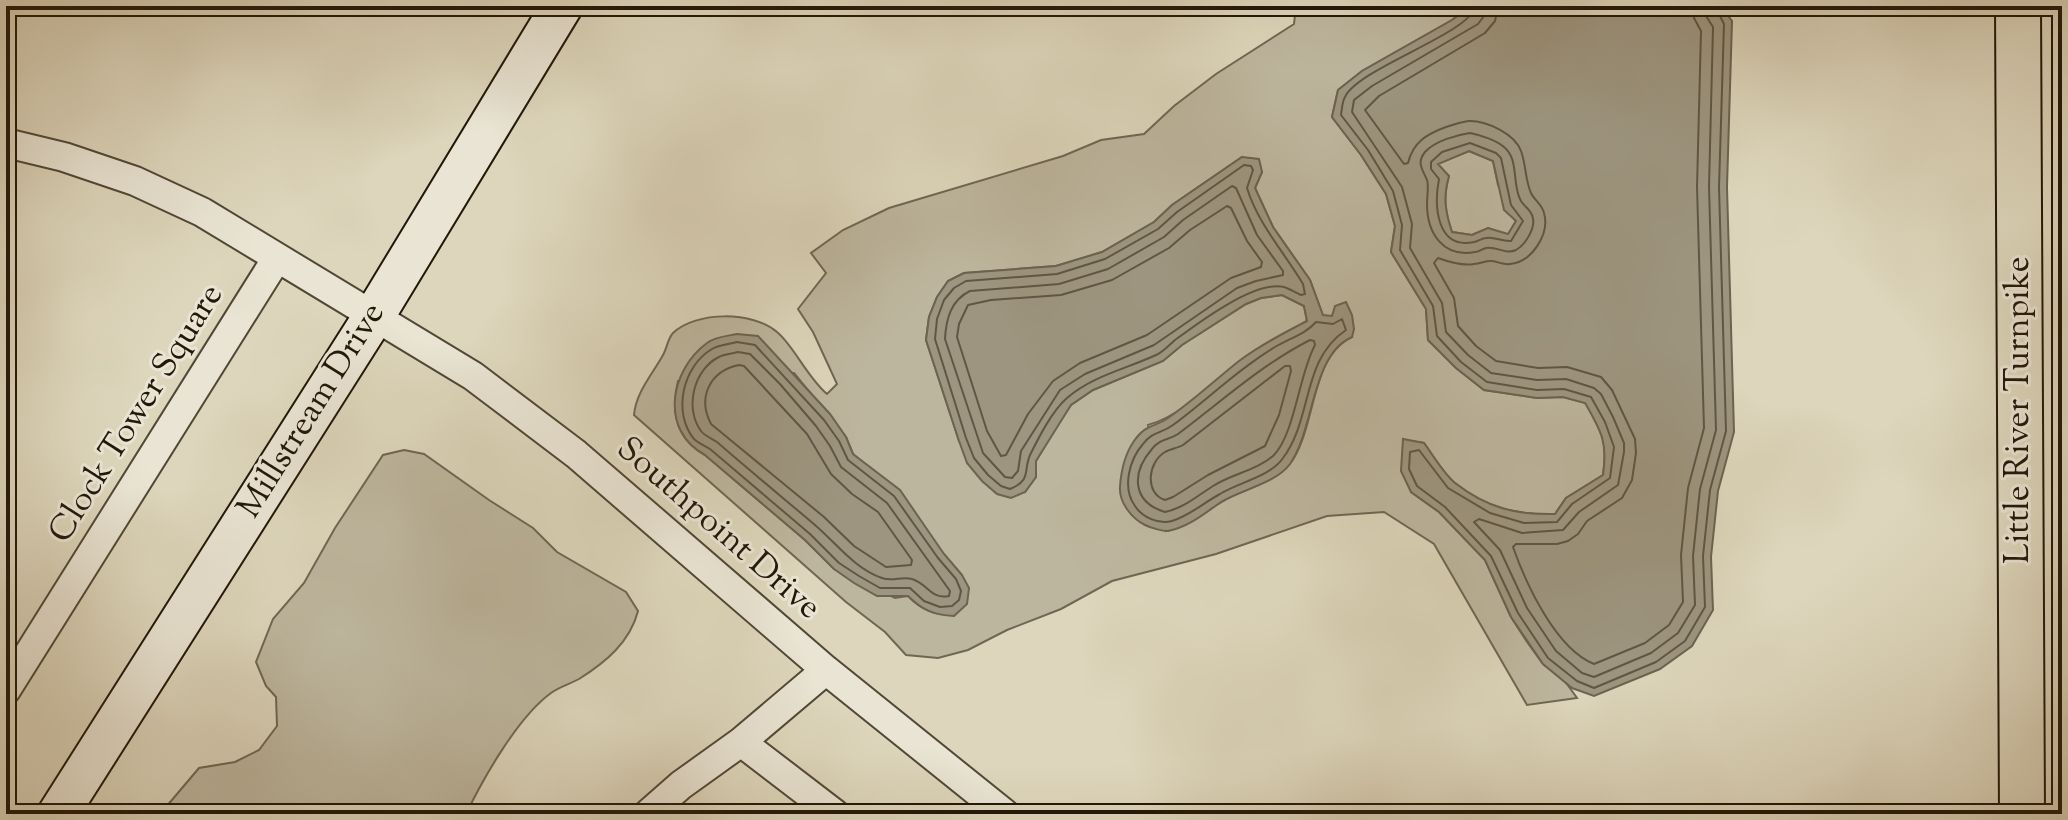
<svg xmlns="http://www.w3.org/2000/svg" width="2068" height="820" font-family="'Sorts Mill Goudy',serif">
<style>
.green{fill:#bdb69e;stroke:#706654;stroke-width:2;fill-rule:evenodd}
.water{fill:#9d957f;stroke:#6c6350;stroke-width:2;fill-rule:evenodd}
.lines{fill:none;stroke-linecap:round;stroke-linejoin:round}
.shore{stroke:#605644;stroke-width:2}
.street-casing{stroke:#514736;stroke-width:32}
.secondary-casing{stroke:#221709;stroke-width:44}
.highway-casing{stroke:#221709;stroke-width:48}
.street{stroke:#e9e4d3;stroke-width:28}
.secondary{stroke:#e9e4d3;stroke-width:40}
.highway{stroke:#ddd6bc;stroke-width:44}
.labels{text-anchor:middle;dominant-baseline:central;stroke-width:6;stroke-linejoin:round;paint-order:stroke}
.street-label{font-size:34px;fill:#221709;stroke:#e9e4d3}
</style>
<rect width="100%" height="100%" fill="#ddd6bc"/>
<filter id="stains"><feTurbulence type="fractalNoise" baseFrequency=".0025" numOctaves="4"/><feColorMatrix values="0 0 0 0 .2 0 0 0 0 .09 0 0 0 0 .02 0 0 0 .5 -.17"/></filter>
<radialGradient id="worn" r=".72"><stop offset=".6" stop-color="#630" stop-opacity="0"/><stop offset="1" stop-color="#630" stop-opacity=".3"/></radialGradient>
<path class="green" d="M1296,6H1472L1452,20L1362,71L1338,90L1332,117L1361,155L1386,194L1395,226L1391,252L1426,309L1428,340L1456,368L1484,390L1537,398L1563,397L1586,403C1602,433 1608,440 1603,475L1566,498L1555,514C1516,515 1487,508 1455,483C1443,473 1433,455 1424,443L1403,440L1411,492L1439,512L1485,560L1511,617L1527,642L1543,664L1564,680L1577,698L1527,705L1434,544L1384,512L1327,516L1216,554L1112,581L1061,609L1007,630L968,650L938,658L906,655L885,632L846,602L634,415C636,392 652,375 663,355C667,348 668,338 673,333C696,311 753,311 777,332C794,346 807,377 827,394L837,384L813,332L798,309L826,273L811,253L843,230L889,208L1063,156L1101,140L1144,134L1174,106L1216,74L1294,24ZM1242,157L1262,172L1255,188L1273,227L1310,280L1323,316H1333L1352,337C1309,356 1317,430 1289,465C1274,483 1244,489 1225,500C1203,512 1190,524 1166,531L1148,425C1184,415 1212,382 1241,360C1262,344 1284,333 1307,321L1304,306L1282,295L1261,298L1246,304L1182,345L1163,361L1093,390L1071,405L1054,430L1036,461V477L1025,492L959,441L926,340L929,317L937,297L948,281L964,273L1056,266L1102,252L1154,222L1172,205ZM794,373L846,437L853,454L871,470L962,575L954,615C934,615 922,610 908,596L895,598L834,569L805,540L705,455C676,439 671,411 678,381Z
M1469,151L1493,161L1498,185L1516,221L1508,235L1488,228L1472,235L1452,232C1445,212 1443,197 1449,176L1437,164Z
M404,450L424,454L489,500L533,528L557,552L626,592L638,611C630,642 606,662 579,679C570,684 559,687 551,693C518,717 484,777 466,814H160L199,768L235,762L259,750L277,726L276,697L266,686L256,662L273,619L304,583L335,528L383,455Z"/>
<path class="water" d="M1472,6H1721L1732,21L1727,187L1734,432L1718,491L1711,557L1713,610L1692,646L1660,669L1594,696L1572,688L1543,664L1511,617L1485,560L1439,512L1411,492L1401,471L1403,439L1424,443C1433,455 1443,473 1455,483C1487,508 1516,515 1555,514L1566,498L1603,475C1608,442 1601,431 1585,403L1563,397L1537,398L1484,390L1456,368L1428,340L1426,309L1391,252L1395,226L1386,194L1361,155L1332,117L1338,90L1362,71L1452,20ZM1469,151L1493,161L1504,210L1516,221L1508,234L1488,228L1472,235L1452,232C1445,211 1443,197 1449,176L1438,164Z
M1242,157L1259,159L1262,172L1255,188L1273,227L1310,280L1323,315L1332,316L1335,306L1346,302L1352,315L1354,329L1352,337C1311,355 1315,428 1290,464C1275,484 1242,489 1221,502C1205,513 1189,527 1168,531C1162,531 1151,528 1145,525C1131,518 1119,502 1120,487C1121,471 1125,454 1134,441C1147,423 1154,428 1168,418C1193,401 1215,380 1239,361C1260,345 1284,333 1307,321L1304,306L1282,295L1261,298L1246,304L1182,345L1163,361L1093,390L1071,405L1036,461V477L1025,492L1011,498L997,494L982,481L967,463L959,441L926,340L929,317L937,297L948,281L964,273L1056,266L1102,252L1154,222L1172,205Z
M737,334L758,336L830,414L846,437L853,454L900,490L944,554L962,575L969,588L967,604L954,616C934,615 922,610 908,596H877L854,583L834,569L805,540L705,455C660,431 669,371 707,343C714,337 727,336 737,334Z"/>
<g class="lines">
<path class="shore" d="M1475,6C1472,33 1358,68 1345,97C1342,102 1342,109 1341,115L1368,150L1393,191L1402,225L1400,250L1433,306L1437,336L1461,362L1487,382L1537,390L1564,389L1591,397L1605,422L1614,447L1610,478L1572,504L1557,522L1524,523L1490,513L1448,488L1419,450L1410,452L1409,469L1417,486L1445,507L1491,556L1518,613L1548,658L1577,681L1594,688L1656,662L1685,641L1705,607L1703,556L1710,490L1726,431L1719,187L1724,24L1715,6
M1486,6L1484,16L1478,24L1372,86L1354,100L1352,112L1402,187L1412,224L1410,248L1442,303L1446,332L1468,355L1491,373L1537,380L1566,379L1594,388L1601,394L1613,417L1624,443V452L1618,485L1579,512L1563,530L1522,533L1479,519L1474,522L1500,550L1527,608L1556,651L1582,673L1594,677L1651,653L1678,633L1695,605L1693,556L1700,489L1716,430L1709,187L1713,27L1706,16L1705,6
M1498,6L1495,21L1485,33L1379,96L1365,110L1404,164L1408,163C1413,142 1427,134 1446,127C1454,125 1462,121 1470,121C1487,121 1515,134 1521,151C1526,164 1525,180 1531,193C1534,200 1542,204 1544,213C1550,234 1532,262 1510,264C1503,265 1499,262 1492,261C1486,260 1481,264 1474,264C1463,266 1449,262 1438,258L1434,263L1454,298L1458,326L1476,346L1496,361L1538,368L1567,367L1601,377L1612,390L1635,439L1636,453L1632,480L1622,498L1587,521L1578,534L1568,541L1557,544H1516L1513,547C1526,584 1556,649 1594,664L1645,643L1669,625L1683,602L1681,555L1688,488L1704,428L1697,187L1701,31L1694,18L1693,6
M1470,133C1480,135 1496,140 1504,147C1519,159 1512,183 1520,199C1523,207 1532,209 1533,219C1535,229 1525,245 1516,250C1505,255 1497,246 1486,248C1482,249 1479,252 1475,252C1443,258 1427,233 1427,204C1427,197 1429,185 1427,180C1423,170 1416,163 1425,152C1435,141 1456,135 1470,133Z
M1470,143L1496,153L1501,158L1511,205L1523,221L1511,241C1502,242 1494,236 1486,238C1482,238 1479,241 1474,242C1436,250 1434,205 1439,179L1431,169V162L1442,152Z
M1244,165L1251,166L1253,170L1247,188C1258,224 1284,252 1303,284L1305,294L1301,295C1296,293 1290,289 1284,287C1255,280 1198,323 1175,340C1169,345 1163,352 1156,355C1126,369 1092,376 1067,398C1052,411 1039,437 1030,455C1023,471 1032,480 1010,489L1001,486L988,475L974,458L966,438L935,339L937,319L944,300L954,288L966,281L1057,274L1105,259L1158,229L1177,212Z
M1232,186L1236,188L1257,235L1283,271V275L1256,281L1237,288L1154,345L1085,374L1060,390L1021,451L1018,471L1012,478L1005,477L983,453L945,339C946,319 951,300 970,291L1059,284L1108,269L1164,237L1183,220Z
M1227,206L1231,208L1247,241L1262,262L1261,267L1231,278L1147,335L1080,363L1053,381L1028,414L1006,455L1001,456L987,431L957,337L959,324L968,305L991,300L1061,295L1112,280L1169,248L1190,230Z
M1342,319L1346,330C1301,360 1313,418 1283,458C1270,477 1239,482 1220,494C1203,503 1191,515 1172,521C1159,525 1142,517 1135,506C1122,488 1129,460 1143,444C1153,431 1161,434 1173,425C1207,400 1238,369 1275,347C1288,339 1306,334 1316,322L1333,324Z
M1310,340L1314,341L1315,345C1299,374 1295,433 1274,455C1258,470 1231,474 1213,486C1197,496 1184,508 1165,512C1132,502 1131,473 1152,449C1159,439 1169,440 1178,434C1222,401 1261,365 1310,340Z
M737,342L755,345L824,420L839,441L848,460L894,496L938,558L956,579L961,591L959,600L952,606L940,607L924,601L910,588H880L859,576L839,563L810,534L710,449C705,446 698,443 694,439C672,412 683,366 712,349C719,345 730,344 737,342Z
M738,352L750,354L780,384L816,426L830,446L841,467L887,503L950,591L949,596C931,600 927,583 912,579C902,576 892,582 882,578C855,569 836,543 815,525C782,497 749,470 717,442C711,438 705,436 701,431C684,408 694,369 719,357C724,354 732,354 738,352Z
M739,365L744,366L807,434L831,474L852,494L878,512L912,560L911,565L886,567L854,546L824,517L711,424C697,397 710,371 739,365Z
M1285,366H1290L1291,371L1279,415L1265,446L1208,475L1173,497L1165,500C1144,493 1148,462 1165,452C1170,449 1178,448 1183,445Z"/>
<g class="street-casing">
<path id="street" d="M6,143L64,157L135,181L202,212L473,376L576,454L826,670L1005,814
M6,690L277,258
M741,742L835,814
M648,814L681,785L741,742L826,670"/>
</g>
<g class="secondary-casing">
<path id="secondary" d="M58,814L374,316L562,6"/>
</g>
<g class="highway-casing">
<path id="highway" d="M2018,6L2022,814"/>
</g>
<use href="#street" class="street"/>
<use href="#secondary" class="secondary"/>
<use href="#highway" class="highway"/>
</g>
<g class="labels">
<g class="street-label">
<text transform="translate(2019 410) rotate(-90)">Little River Turnpike</text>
<text transform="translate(312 411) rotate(-58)">Millstream Drive</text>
<text transform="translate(137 414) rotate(-58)">Clock Tower Square</text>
<text transform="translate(718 529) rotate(41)">Southpoint Drive</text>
</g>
</g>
<rect width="2068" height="820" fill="none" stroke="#ddd6bc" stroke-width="32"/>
<rect x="8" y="8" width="2052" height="804" fill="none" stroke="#221709" stroke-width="4"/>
<rect x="16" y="16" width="2036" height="788" fill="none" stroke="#221709" stroke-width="2"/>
<rect width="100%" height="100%" filter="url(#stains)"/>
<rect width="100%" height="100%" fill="url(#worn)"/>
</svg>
